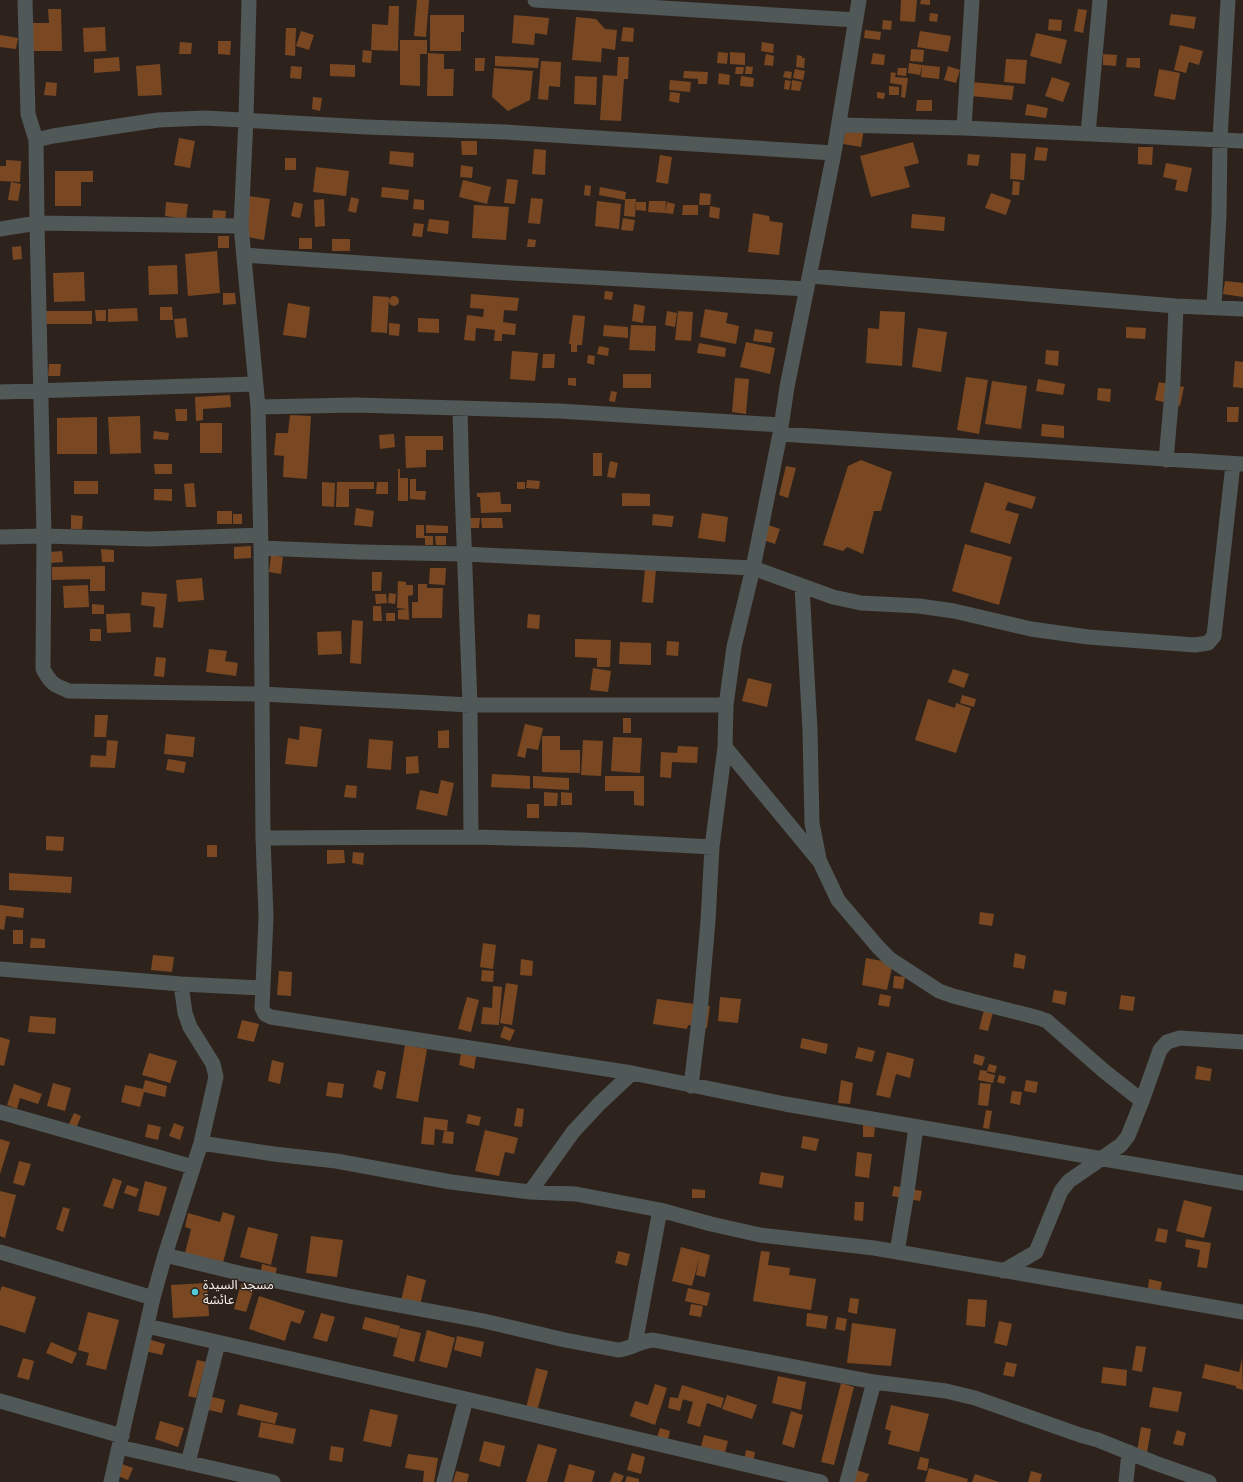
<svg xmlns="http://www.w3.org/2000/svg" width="1243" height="1482" font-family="Spectral,'Noto Sans Arabic',serif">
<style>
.building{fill:#794822}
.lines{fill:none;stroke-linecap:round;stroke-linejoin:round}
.street{stroke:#505858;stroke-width:15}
.poi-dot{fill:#52cbd7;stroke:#2e231c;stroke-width:1.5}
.labels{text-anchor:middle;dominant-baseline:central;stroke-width:3;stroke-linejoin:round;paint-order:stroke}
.poi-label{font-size:13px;fill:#faf2ed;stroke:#2e231c;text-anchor:start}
</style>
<rect width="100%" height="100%" fill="#2e231c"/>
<path class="building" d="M417,0H429L426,37L414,36Z
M901,0H917L915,22L900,21Z
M921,0H930V5L920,4Z
M389,6H399L398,51L371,50L372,24L388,25Z
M48,9H61L62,51H32V23H49Z
M1078,9L1087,10L1083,33L1074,31Z
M930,13L938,14L937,22L929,21Z
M1171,14L1196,17L1194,29L1169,25Z
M430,15H464V32H461V51H430Z
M514,15L549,18L547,35L535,33L534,45L512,43Z
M576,17L596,19L605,29L617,30L615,50L602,48L601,62L572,60Z
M1049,19L1062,20L1061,31L1048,30Z
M883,20L892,21L891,30L882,29Z
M105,27L106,51L84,52L83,28Z
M623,27L634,28L633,42L621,41Z
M286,28H296L295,56L285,55Z
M865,30L881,32L880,40L864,38Z
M301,31L314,35L309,50L296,46Z
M920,31L951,36L948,52L917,47Z
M1036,33L1067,40L1061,64L1030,56Z
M0,35L18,38L16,49L0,47Z
M400,40H427V54H420V86L400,85Z
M218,41H231L230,55L218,54Z
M180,42L192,43L191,54H179Z
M762,42L774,44L773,53L761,51Z
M1180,45L1203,51L1199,65L1189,62L1186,73L1174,70Z
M911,49L924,50L923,62L910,61Z
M363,50L372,51L371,63L362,62Z
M718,52L728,53L727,64L717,63Z
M730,52L745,53V65L730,64Z
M428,53L444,54V69H454L453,96H427Z
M873,53L885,55L884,65L871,64Z
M766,54L774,56L773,66L764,65Z
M1103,54L1117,55L1116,66L1103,65Z
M797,55L802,56V58H805L804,68L796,67Z
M495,56L539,58L538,68L495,66Z
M119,57L120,71L94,73V59Z
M618,57H629L628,79H624L621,121L600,120L603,75L617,76Z
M475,58H485L484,71H475Z
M1127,58H1140V68L1126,67Z
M1006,59L1027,60L1025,84L1004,82Z
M541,61L561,62L560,87L549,86L548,100L538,99Z
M909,63L922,65L920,75L908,73Z
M160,64L162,95L138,96L136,66Z
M330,64L355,65V77L330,76Z
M922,65L940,67L939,79L921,77Z
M291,66L302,67L301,79L290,78Z
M746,66L753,67L752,74H745Z
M948,66L960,70L956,83L944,80Z
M736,67H744L743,74H735Z
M494,68L533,71L530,100L508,111L492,97Z
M898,68H907L906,76L897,75Z
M795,69L805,71L803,80L793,78Z
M1159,69L1180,73L1175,100L1154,96Z
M684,71L708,72L707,84H698V79L683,78Z
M785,71L792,72L791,79L783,77Z
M891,72L896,73L895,77L908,78L905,98L901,97L902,85L890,83Z
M719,73L730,75L729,85L718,84Z
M575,76L597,77L596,105L574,104Z
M741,76L754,78L753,87L740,86Z
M1052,77L1070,83L1063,102L1045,96Z
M670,80L691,82L690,92L669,90Z
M785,80L791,81L789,90L784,89Z
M792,80L802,82L800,91L791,90Z
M46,82L57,83L56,96L44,95Z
M972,82L1014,86L1012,100L971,96Z
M889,86L899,87V95H889Z
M670,92L680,93L679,103L669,101Z
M877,92L885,93L884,99L877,98Z
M313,97L322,98L320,111L312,109Z
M917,100H932V111H916Z
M1027,104L1048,108L1046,118L1025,115Z
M846,126L864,129L861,147L843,144Z
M179,138L195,141L190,168L174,165Z
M461,141H477V155H462Z
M913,142L919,163L904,167L910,187L871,197L860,156Z
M1036,147L1048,148L1046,161L1034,160Z
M1138,147H1153L1152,165L1138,164Z
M534,149L546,150L545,175L532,174Z
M390,151L414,153L413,167L389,164Z
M1011,153L1026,154L1024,180L1010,179Z
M968,154L980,155L978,166L967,165Z
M660,155L672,157L668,184L656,182Z
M285,158H296V170H285Z
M6,160L21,161L20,182L0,181V166H6Z
M1166,163L1192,168L1187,192L1175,190L1177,180L1163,177Z
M461,165L473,167L472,178L460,177Z
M316,167L349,171L346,196L313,192Z
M55,171H93V182H81V206H55Z
M507,179L518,180L515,204L504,203Z
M463,180L491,187L487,204L459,197Z
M1013,181L1020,182L1019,195H1012Z
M11,182L21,184L18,201L8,200Z
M585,185L591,186L590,196L584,195Z
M382,187L409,190L408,200L381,197Z
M600,187L626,192L625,199H636L635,217L624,216L625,200L599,195Z
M700,193L711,194L710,205H699Z
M991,193L1011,200L1006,215L985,208Z
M248,196L270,199L264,240L241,236Z
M351,197L359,199L356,213L348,211Z
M531,198L543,199L540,224L528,223Z
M324,199L325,226L315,227L314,200Z
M414,199L424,200V210L413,209Z
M597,201L621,204L619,229L595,226Z
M649,201H666L665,213L648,212Z
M166,202L188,204L186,219L165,216Z
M294,202L303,204L300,218L291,216Z
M636,202H646V211L636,210Z
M667,202L675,204L673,214L665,213Z
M474,205L509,207L506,240L472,238Z
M683,205H698V215H682Z
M710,206L720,208L719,219L709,217Z
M213,210L226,211L225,223L212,222Z
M753,213L769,216L770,221L783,223L779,255L748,252Z
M912,214L945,217L944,231L911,228Z
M623,218L635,220L633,231L621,230Z
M429,219L449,221L448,234L427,231Z
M414,223L424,224L422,237L412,236Z
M218,236H229V248H218Z
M299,238H312V249H299Z
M332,239H350V251H332Z
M528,239L536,240L535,247H527Z
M21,246L22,259L13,260L12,247Z
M217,251L220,293L188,296L185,254Z
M177,265L178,294L149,295L148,266Z
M84,272L85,301L54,302L53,273Z
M1225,281L1243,283V297L1223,294Z
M605,291L613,292L612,300L604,299Z
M223,293H235L236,304L223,305Z
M471,294L519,298L517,311L504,310L503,322L516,324L515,335L502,334V341H494L495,330L476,328L475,341L464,340L467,315L483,317L484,309L470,308Z
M373,296L389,297L387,333L371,332Z
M389 301a5 5 0 1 1 10 0a5 5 0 1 1-10 0Z
M288,303L310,307L306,338L283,335Z
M634,304L645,306L643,323L632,321Z
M160,307H172L173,320H160Z
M137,308L138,321L108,322V309Z
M705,309L728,313L726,323L739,326L736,344L700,337Z
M95,310H106V321H96Z
M45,311H92V324H45Z
M667,311L677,313L675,327L665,325Z
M678,311L693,312L691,341L675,340Z
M880,311L905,312L902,366L866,363L868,328L879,329Z
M573,315L585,316L582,345H577V352H571V344H569Z
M186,318L188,337L176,338L174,319Z
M418,318L439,319V333L418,332Z
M389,323L400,324L399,336L389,335Z
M604,325L628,327V338L603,336Z
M631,325L656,326L655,351L629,350Z
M1126,327L1146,328L1145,339L1126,338Z
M918,328L947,332L941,372L912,367Z
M755,329L773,332L771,343L753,341Z
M746,342L775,348L770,374L740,367Z
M699,343L726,348L725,357L697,353Z
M599,346L609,348L608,356L597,354Z
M1046,350L1059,351L1058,366L1045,364Z
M512,351L538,353L535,381L510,379Z
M543,354H555L554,368H542Z
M588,355L595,356L594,365L587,363Z
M1235,361L1243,362V388L1233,387Z
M49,364H61L60,376H48Z
M623,374H651V388H623Z
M966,377L988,380L979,434L957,430Z
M568,378H576V386L568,385Z
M735,378L749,379L746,414L732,412Z
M1038,379L1065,384L1063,395L1036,391Z
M992,381L1027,386L1021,429L985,424Z
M1159,382L1184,387L1180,406L1155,400Z
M1098,388L1111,389L1110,402L1097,400Z
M611,391L617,392L615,402L609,401Z
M230,395L231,407L203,409V420L196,421L195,397Z
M1227,407H1239L1238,422H1227Z
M175,409H187V421H176Z
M290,415L311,416L307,479L283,477L284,456L274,455L276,433H288Z
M140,416L141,453L110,454L108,417Z
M97,417V454H57V418Z
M200,423H222V453H200Z
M1042,424L1064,426V438L1041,436Z
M154,431L169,433L168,440L153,439Z
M394,434L395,447L380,449L379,435Z
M405,436H443V450H426V467L406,468Z
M593,453H602V476H593Z
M861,460L892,472L881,511H874L863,554L847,547L843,551L823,545L848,466Z
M610,461L618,463L615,478L607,477Z
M154,464H172V474H155Z
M786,466L796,468L788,498L779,495Z
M398,469H400V478H408V501H398Z
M410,479H416V491H426L425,500L410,499Z
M527,480L540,481L539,489L526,488Z
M74,481H98V494H74Z
M322,482L335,483L334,507L322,506Z
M337,482H374V489H349V507H336Z
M377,482H388V494H376Z
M517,482H525V489H517Z
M985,482L1036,497L1032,509L1008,502L1005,510L1019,514L1010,544L970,532Z
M194,483L196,507H186L184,484Z
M154,489H172V501L154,500Z
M500,492L501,504H511V512L481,513L480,497H477V493Z
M622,493L650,494V506H622Z
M356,508L374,511L372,527L354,525Z
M217,511H232V524H217Z
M702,513L728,517L725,542L698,538Z
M233,514H242V524H233Z
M653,514L674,516L672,527L652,525Z
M71,515L83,516L82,529H71Z
M469,518H480L479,528H469Z
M481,518H502L503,528H482Z
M416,525H424V536H433V545H425V538H416Z
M426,525L448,526V533H426Z
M768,525L780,529L775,544L763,540Z
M435,536H446V545H436Z
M965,544L1012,557L999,605L952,591Z
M251,546V558L234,559V547Z
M101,549L114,550V562H102Z
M62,551L63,562L50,563V552Z
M271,555L283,557L281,574L269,572Z
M105,566V591H90V579L52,580V567Z
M430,568H446L445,585L429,584Z
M645,568L656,569L653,603L642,602Z
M372,572H382L381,591H372Z
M202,578L204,600L178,602L176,580Z
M398,581L406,582V585H413V595L407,596H408L409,620L398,619V610L407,609L397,608Z
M418,584H427V588H443L442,618H412V602H418Z
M88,585L89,607L64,608L63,586Z
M142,592L167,594L163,628L153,627L155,607L141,605Z
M389,593L396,594L395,604L388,603Z
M375,594H386L387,603L376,604Z
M92,604L104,605V614H92Z
M373,606H381L382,621H373Z
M130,613L131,632L107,633L106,614Z
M386,613H395V621H386Z
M528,614L540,615L539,629L527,628Z
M352,620L363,621L361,664L350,663Z
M90,629H101V641H90Z
M341,631L342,654L318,655L317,632Z
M575,639L611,640L610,667H597V658L575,657Z
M667,641L679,642L678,656L666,655Z
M620,642L651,643V665L619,664Z
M209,649L227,651L225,661L238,663L236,676L206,672Z
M156,657L166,658L164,677L154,676Z
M593,668L611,671L608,692L590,690Z
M953,669L969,674L964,688L948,682Z
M748,678L772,684L767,707L742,701Z
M962,695L976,699L974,707L960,703Z
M928,699L955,708L956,703L971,708L956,753L915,740Z
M95,715H108L106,737H94Z
M623,718H631V733H623Z
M525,724L543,728L538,750L527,748L525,758L517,756Z
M300,726L322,729L317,767L285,764L288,738L299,740Z
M449,730V748H438V731Z
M166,734L195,737L193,757L164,754Z
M542,736H560V750H580V773L542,772Z
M613,737L642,738L640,773L611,771Z
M369,739L393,741L391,770L367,768Z
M107,740L118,741L115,768L90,767L91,755L106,756Z
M583,740L603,741L601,776L581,775Z
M678,746L698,747L697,763L672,762L671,778L660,777L661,752L677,753Z
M418,756L419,773L406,774V757Z
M168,759L186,762L184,773L166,770Z
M492,774L530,776V789L491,787Z
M533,776L569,778V790L533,788Z
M605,776H644V806L634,805V791H605Z
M441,780L454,783L447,816L416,809L420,790L438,794Z
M346,785L357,786L356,798L344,797Z
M544,792L558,793L557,806H544Z
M561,792L572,793V805H561Z
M527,804H539V818H527Z
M46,836L64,837L63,851L46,850Z
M207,845H217V857H207Z
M327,850H344L345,863L327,864Z
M353,852L364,853L363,865L352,863Z
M9,873L72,877L71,893L9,890Z
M0,905L24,908L23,918L6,916L4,930L0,929Z
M980,912L994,914L992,926L979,924Z
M13,930H23V944H13Z
M31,938L45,939V948H30Z
M483,943L496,945L493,969L480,967Z
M1015,953L1026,956L1024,969L1013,967Z
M153,955L174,957L172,972L151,970Z
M866,958L893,963L887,990L862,985Z
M521,959L533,961L532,976L520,975Z
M482,970L494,971L493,982L481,981Z
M279,971L292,972L291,996L277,995Z
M894,976L905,977L903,989L893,988Z
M506,983L518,985L512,1025L500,1023Z
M493,986L502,987L499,1025L481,1024L483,1007L492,1008Z
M1054,990L1067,992L1065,1005L1052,1002Z
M880,994L891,996L889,1007L878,1005Z
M1121,995L1135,997L1133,1011L1119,1009Z
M467,997L479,1000L471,1032L458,1029Z
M720,997L741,999L738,1023L718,1021Z
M657,999L710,1006L707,1028L688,1025L687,1029L653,1024Z
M984,1010L993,1012L988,1031L979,1029Z
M30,1016L56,1018L55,1034L28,1032Z
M242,1020L259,1024L254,1042L237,1038Z
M504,1026L515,1030L510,1041L500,1037Z
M0,1037L10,1040L4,1066L0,1065Z
M802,1038L828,1044L826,1054L800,1048Z
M405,1045L427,1049L418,1102L396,1098Z
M858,1047L875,1051L872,1062L855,1058Z
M462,1048L477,1051L474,1069L459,1065Z
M887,1052L914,1059L910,1078L896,1074L890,1098L876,1095Z
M149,1053L177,1061L170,1083L142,1075Z
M975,1054L985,1057L982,1066L973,1063Z
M272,1060L284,1063L280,1084L268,1081Z
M989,1064L997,1066L995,1073L987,1071Z
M1197,1066L1212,1069L1210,1081L1195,1079Z
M377,1070L386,1072L382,1090L373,1087Z
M980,1070L987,1071V1073L995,1075L993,1083L978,1080Z
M999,1075L1006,1077L1004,1084L997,1082Z
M145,1080L167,1086L165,1097L144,1092L140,1107L121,1102L125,1085L143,1089Z
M841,1080L853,1083L850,1104L838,1103Z
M1026,1080L1038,1082L1036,1093L1024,1091Z
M328,1082L344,1084L342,1098L326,1096Z
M53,1083L71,1088L65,1111L47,1106Z
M980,1083L991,1084L988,1106L978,1105Z
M14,1084L42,1094L38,1104L20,1098L17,1109L7,1105Z
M1012,1091L1022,1092L1020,1105L1010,1103Z
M517,1108L524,1109L522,1127L514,1126Z
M986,1110L992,1111L989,1129L983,1128Z
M74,1113L81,1116L76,1129L68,1126Z
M468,1114L481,1117L479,1126L466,1123Z
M424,1117L448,1120L447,1131L435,1129L434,1145L421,1144Z
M174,1123L184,1127L180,1140L169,1136Z
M148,1124L161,1127L158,1140L145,1137Z
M863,1125L875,1126L874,1137H863Z
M485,1130L518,1138L514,1154L505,1152L499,1176L475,1171Z
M444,1131L454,1132L453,1144L442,1143Z
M803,1136L819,1139L816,1151L801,1148Z
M0,1139L10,1142L0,1174Z
M857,1152L872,1154L869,1178L855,1176Z
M19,1161L31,1164L24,1186L13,1183Z
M761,1172L784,1176L782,1188L759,1184Z
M113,1178L122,1181L113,1209L103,1206Z
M145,1181L167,1187L159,1216L138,1211Z
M127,1185L139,1189L136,1197L124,1193Z
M894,1186L922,1191L920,1201L892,1196Z
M692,1189L705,1190V1198H692Z
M0,1191L16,1195L5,1238L0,1236Z
M1184,1200L1212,1207L1204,1238L1176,1231Z
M855,1202H864L863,1221L854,1220Z
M63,1207L70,1209L63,1232L56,1229Z
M223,1212L235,1216L223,1263L185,1253L191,1229L185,1227L188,1213L220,1222Z
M248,1227L278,1234L271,1265L240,1257Z
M1158,1228L1168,1230L1166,1243L1155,1241Z
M311,1236L343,1240L337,1277L306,1273Z
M1186,1239L1211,1243L1207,1268L1197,1267L1200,1250L1185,1247Z
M681,1247L710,1255L705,1277L696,1275L699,1259L692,1286L672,1281Z
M618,1251L630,1254L627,1266L615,1263Z
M761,1251L770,1252L768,1265L790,1268L789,1275L816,1279L811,1310L753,1301Z
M262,1264L277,1268L274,1280L260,1277Z
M407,1275L426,1280L420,1305L401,1301Z
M1149,1279L1162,1282L1160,1292L1148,1290Z
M207,1283L209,1316L173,1318L171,1285Z
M241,1284L254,1288L246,1312L234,1309Z
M2,1286L36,1297L25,1333L0,1325V1291Z
M688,1288L710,1293L707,1306L685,1301Z
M259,1296L305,1311L300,1324L291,1321L285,1341L249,1329Z
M850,1298L859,1299L857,1314L848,1312Z
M968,1299L987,1300L985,1327L966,1325Z
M691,1304L703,1306L701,1317L689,1315Z
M88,1312L119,1320L106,1370L86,1365L89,1353L78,1350Z
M321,1313L335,1317L327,1342L313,1338Z
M807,1313L828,1316L826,1329L806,1326Z
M365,1317L400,1326L397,1338L362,1329Z
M837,1317L847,1319L845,1331L835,1329Z
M999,1321L1012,1324L1007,1346L994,1343Z
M852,1323L896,1329L891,1366L847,1363Z
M400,1328L421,1333L414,1362L393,1356Z
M427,1330L455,1338L447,1368L419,1361Z
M457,1336L484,1342L481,1357L454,1350Z
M148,1339L165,1344L162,1355L145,1351Z
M51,1342L77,1353L72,1364L46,1353Z
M1136,1346L1146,1347L1142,1372L1132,1370Z
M23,1358L34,1361L29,1380L17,1377Z
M1242,1358L1243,1390L1236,1388V1386L1202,1378L1205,1364L1239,1372Z
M197,1360L206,1362L196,1398L188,1396Z
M1006,1362L1017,1364L1014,1377L1003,1375Z
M1103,1367L1127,1370L1126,1386L1101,1383Z
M536,1368L548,1371L537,1411L526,1408Z
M778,1376L806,1382L801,1410L772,1403Z
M841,1383L854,1387L834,1465L821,1462Z
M655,1384L667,1388L655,1425L630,1416L635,1401L648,1405Z
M682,1385L724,1398L721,1408L707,1403L700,1427L687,1423L693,1402L678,1398Z
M1153,1387L1182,1392L1178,1412L1149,1407Z
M727,1395L757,1405L752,1419L722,1409Z
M208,1396L225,1400L222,1413L205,1409Z
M670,1397L683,1399L680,1411L668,1408Z
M240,1404L278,1413L275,1424L237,1415Z
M891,1405L929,1414L919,1452L888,1444L891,1431L885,1429Z
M370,1409L398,1415L391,1447L363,1441Z
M791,1411L803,1415L794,1448L782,1444Z
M160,1421L184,1428L178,1447L155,1439Z
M261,1422L296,1429L293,1444L258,1437Z
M1141,1427L1151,1429L1146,1459L1136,1458Z
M660,1428L670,1431L667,1443L656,1440Z
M1177,1430L1186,1433L1183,1446L1173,1444Z
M704,1435L728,1441L724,1456L700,1450Z
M484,1441L505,1446L500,1467L479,1461Z
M538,1444L557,1449L547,1482H526Z
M331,1446L344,1448L342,1462L329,1460Z
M746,1450L755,1452L753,1463L744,1461Z
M632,1453L645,1457L641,1474L627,1470Z
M408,1454L438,1458L434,1482H423L424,1471L405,1468Z
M920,1457L929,1459L927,1471L917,1469Z
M122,1464L133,1468L128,1480L118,1476Z
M569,1464L595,1471L592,1482H564Z
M929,1468L968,1479L967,1482H925Z
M856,1470L869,1474L866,1482H852Z
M456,1471L469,1474L467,1482H453Z
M1031,1471L1042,1474L1040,1482H1028Z
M614,1472L624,1476L621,1482H610Z
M975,1474L999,1482H972Z
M627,1476L639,1479V1482H625Z"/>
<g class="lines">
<path class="street" d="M25,0L28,114L36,140L37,223L44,536L43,669C51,684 54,685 69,691L262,694L470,705H726
M249,0L246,119L241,226L258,407L261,548L263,838L266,917L262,1008L265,1014L271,1017L632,1073L785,1104L1243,1183
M535,0L856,20
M839,125L964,128L1243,141
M964,128L972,0
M1088,134L1100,0
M36,140L53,136L158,120L205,118L366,127L505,132L834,153
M0,229L37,223L241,226
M244,255L495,272L807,289
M810,276L1176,306L1243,309
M1214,307L1219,215L1220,139L1228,0
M0,392L255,384
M258,407L356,405L559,411L780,425
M460,408L462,488L470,705L471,837
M780,434L1242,464
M1166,460L1173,381L1176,306
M0,537L44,536L149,539L260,535
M261,548L359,552L464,554L753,568L833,597L861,603L919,606L954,611L1031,629L1088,637L1195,645L1208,643L1214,636L1233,464
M802,587L810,730L812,823L819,859
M725,747L820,862L838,900L878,947L890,959L939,991L953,996L1039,1018L1047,1021L1104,1071L1142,1101
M263,838L471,837L584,840L712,847
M0,969L181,984L263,988
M691,1086L700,1012L708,921L712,847L725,747L726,705L734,647L753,568L780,434L787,387L834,153L859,0
M0,1112L193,1167
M201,1143L274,1154L336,1161L451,1182L530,1192L576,1194L660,1210L711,1224L760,1235L874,1248L1243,1312
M530,1192L573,1132L599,1104L632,1073
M0,1252L153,1298
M897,1252L907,1192L916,1127
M165,1255L243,1274L349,1296L484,1321L565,1340L618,1350C630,1349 640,1341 653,1340L874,1382L946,1391L975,1398L1080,1435L1098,1440L1155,1463L1209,1482
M1003,1271L1036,1252L1061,1191L1069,1181L1121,1145L1128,1136L1142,1101L1160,1050L1167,1042L1180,1038L1243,1042
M147,1326L466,1399L821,1482
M635,1344L660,1210
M0,1401L122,1436
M119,1447L273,1482
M188,1463L218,1343
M111,1482L153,1298L165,1255L201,1143L216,1077L213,1064L190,1027L185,1013L181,984
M444,1482L466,1399
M847,1482L874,1382
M1126,1482L1129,1452"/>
</g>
<circle class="poi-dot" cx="195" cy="1292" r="4"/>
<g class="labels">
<g class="poi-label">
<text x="203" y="1285">مسجد السيدة<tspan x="203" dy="15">عائشة</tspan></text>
</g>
</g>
</svg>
